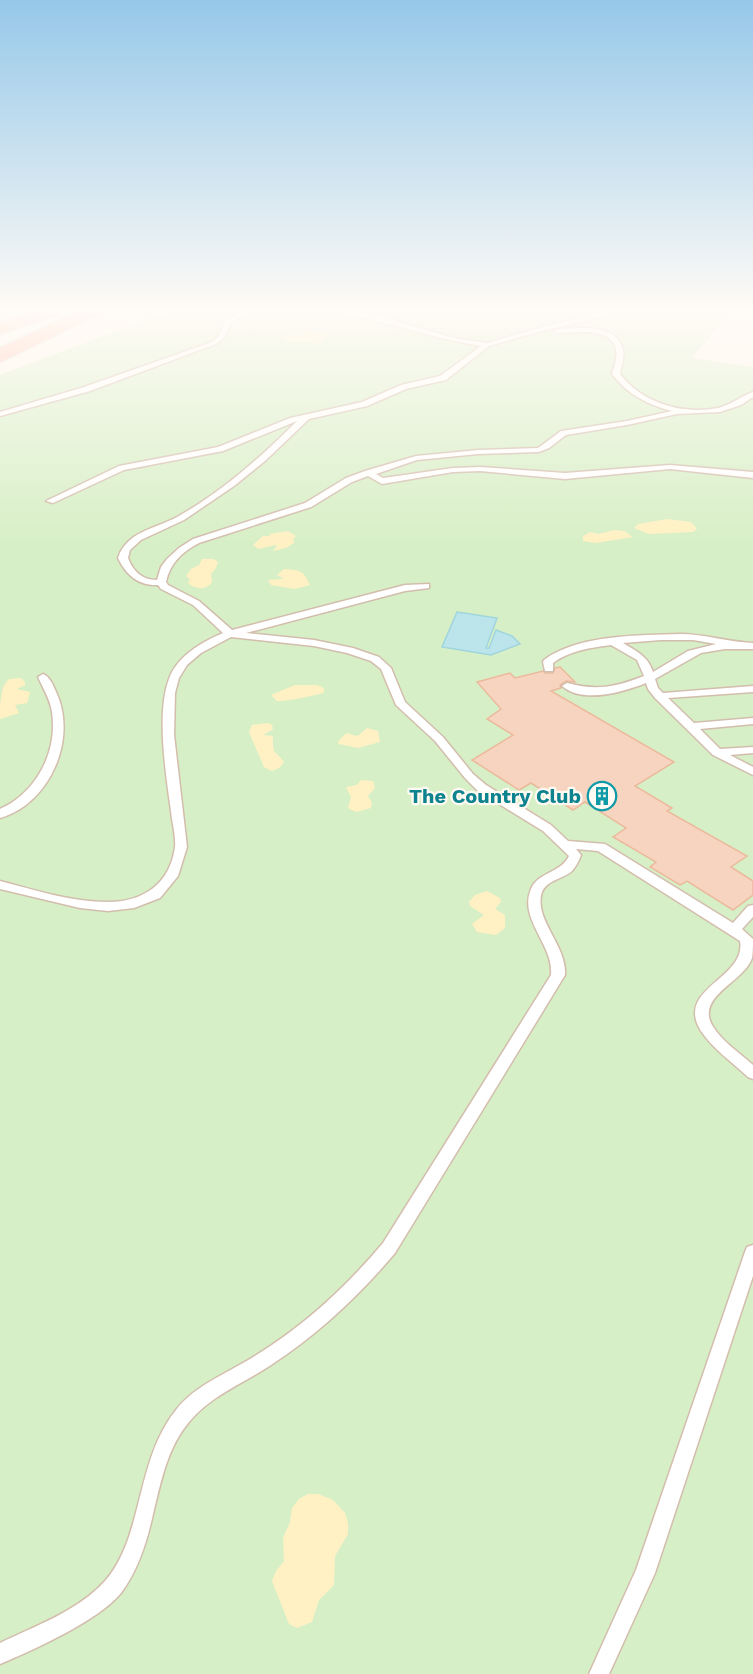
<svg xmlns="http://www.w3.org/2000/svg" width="753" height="1674" font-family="'Work Sans',sans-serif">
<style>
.green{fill:#d7efc6}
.sand{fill:#fff1c3}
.water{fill:#bbe5eb;stroke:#a0d5de;stroke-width:1.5}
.building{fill:#f7d4bf;stroke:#ebba9d;stroke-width:1.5}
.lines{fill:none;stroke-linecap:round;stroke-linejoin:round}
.service-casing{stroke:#d3bdad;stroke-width:3}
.motorway-casing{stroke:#ddd4d0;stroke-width:3}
.service{fill:#fff;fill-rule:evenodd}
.motorway{fill:#feb49c;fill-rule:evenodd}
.labels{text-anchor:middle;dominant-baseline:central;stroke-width:4.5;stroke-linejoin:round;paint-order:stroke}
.culture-label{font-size:20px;font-weight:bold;fill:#0d838f;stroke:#fffaf2;text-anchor:end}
</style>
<rect width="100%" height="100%" fill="#fef6ea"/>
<path class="green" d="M172,310H738L728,315L692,358L753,367V1674H0V375Z"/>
<path class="sand" d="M305,330L328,334L319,343C304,342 292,344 279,339L289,335L305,336L306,335L301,332Z
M667,519L691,522L697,529L693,532L649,534L634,528L638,524Z
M614,530L624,531L633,537L595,543L583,541V536L590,532L599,534Z
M288,531L296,536L293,539L294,543L286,548L273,551L277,546L275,545L259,549L253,545L263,536H271L269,534Z
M202,559H214L218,562L216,568L211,574L212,582C207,590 195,590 188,583L190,579L186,576L191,569L199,565Z
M284,569C302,570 303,571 310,585L294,589L271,585L268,580L284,579L277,575Z
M10,679L21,678L25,682V685L17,689L30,692L27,703L15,705L19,713L0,719C0,706 0,684 10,679Z
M295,685H317L324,688V692C321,695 283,702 277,701L271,695Z
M268,723L272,725L273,729L263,735L273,736C272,756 275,749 284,762L279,768L272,771L264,767L249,732L252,725Z
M367,728L378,731L380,742L358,748L339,744L338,742C350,728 345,735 358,736Z
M361,780L373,781L375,788L368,796L372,803L371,808L356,812L348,808L351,797L346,787L357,785Z
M487,891L500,898L501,902L495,909L505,915V928L496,935L477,932L472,924L484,915L470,906L469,902L475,895Z
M308,1494H318L333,1500L345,1513L348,1523V1534L335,1556L334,1585L319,1600L312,1622L297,1628L289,1624L272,1581L276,1571L284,1561L283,1538L290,1522L292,1508L299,1499Z"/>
<path class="water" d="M457,612L497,618L486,648H489L496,630L512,636L520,644L491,655L442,647Z"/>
<path class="building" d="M560,667L575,682L566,681L560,685L561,688L551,691L674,762L635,786L672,808L667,811L747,856L731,867L753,881V895L733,910L687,881L680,885L650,867L656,862L613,837L626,828L585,802L573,810L531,783L519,790L472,760L513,735L487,719L501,709L477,682L510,673L515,678L543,671L545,673H553L555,668Z"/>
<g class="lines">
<g class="service-casing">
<path id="service" d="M245,310H252L230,324L225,337L216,344L90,391L0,416V412L84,387L212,342L219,336L225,321Z
M333,310L368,313L454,338L487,343L542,327L585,317L606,310H614L589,320L545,330L489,346L446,380L406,389L367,406L309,419L265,461L234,486L184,520L141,540L130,550L128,558C133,571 142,580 157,580L161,567L167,559L179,548L193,539L305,503L346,478L365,471L416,456L478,450L538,448L561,431L627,421L672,411C648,405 627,394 612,374C614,366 618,358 616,350C612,326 575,333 557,333L554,331L555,330C575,327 618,323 623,350C625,358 621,366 620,374C642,403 683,415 718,408C731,405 741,396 753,392V397L741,405L720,412L677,414L627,425L566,435L549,448L539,452L478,454L417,460L376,474L383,478L453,468L480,467L565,473L670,465L753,472V478L670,469L565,479L480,471L453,472L382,484L368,476L352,482L311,507L199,543C182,552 170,563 166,582L168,585L199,601L232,630L405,585L429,584V588L405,591L246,633L314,640L353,648L379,657L391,668L405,702L443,737L473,774L486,785L551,825L568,841L605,844L733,923L748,906L753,905V917L742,929L753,939C753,945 753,952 752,958C744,982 696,996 712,1025C721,1041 740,1053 753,1065V1079L748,1077C732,1062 713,1049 701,1031C674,988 747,979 740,941L598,851L576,849L581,855C579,861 576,866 572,871C563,879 547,880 542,892C533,919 567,945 565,975L395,1253C359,1296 318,1334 271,1365C244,1383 210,1396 189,1422C167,1448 161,1482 153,1514C147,1542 138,1570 121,1593C98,1621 33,1650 0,1664V1643C35,1626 78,1611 105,1581C144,1537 135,1461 176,1410C196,1384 231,1372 258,1354C306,1324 347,1286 383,1243L551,975C554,945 518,919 531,889C538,872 561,873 569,856L543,831L478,791L465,778L435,741L396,705L381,669L371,661L347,653L314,646L231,637L201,653L187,665L179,678L175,693L174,735L187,847L178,876L160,898L134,908L108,911L80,908L0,889V881C35,890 71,902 108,902C143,902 170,884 175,847C176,836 172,822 171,811C166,775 156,713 169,679C177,656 202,642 223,633L193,605L161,589L158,585C139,586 126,575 118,558C127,531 155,529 177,517C222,492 261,457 297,421L223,451L124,470L53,503L46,501L119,466L218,447L290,418L362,402L401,385L440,376L481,346C432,339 385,320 336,312Z
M680,634C705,634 728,642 753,643V649H725L701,653L655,679L658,688L663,693L753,686V692L668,698L694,723L753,718V724L700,729L720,749L753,747V753L730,755L753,767V775L713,755L655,698L648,689L646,683C623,692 583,704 562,686L567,683C596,691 616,687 644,676L637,660L611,645C591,648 570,650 553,663V671H545L543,662L544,660C577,635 639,635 680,634ZM661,640H693L716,644L688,651L653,672C648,656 636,651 623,643Z
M43,674C50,677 53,685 56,692C78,738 50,804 0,818V809C36,793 58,752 52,712C50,699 43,688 38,677Z
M753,1245V1276L655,1573L609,1674H589L636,1570L745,1252L747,1247Z"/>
</g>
<g class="motorway-casing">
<path id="motorway" d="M37,310H63L60,314L0,334V322Z
M80,310H103L100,314L0,362V348Z"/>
</g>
<use href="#service" class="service"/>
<use href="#motorway" class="motorway"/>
</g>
<linearGradient id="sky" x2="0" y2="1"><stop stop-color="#96c8e9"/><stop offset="0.57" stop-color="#fffbf6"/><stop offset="1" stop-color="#fffbf6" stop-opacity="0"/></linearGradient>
<rect width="753" height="544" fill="url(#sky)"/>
<defs>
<g id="building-ring" transform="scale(1.5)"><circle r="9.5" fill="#fffaf2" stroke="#0f9aa8" stroke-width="1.5"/><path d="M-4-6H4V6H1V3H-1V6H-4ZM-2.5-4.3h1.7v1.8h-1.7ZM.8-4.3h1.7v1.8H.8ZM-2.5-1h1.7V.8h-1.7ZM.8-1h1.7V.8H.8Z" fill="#0f9aa8"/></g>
</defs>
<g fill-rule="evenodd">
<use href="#building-ring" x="602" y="796"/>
</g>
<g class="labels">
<g class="culture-label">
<text x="581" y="796">The Country Club</text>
</g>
</g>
</svg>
